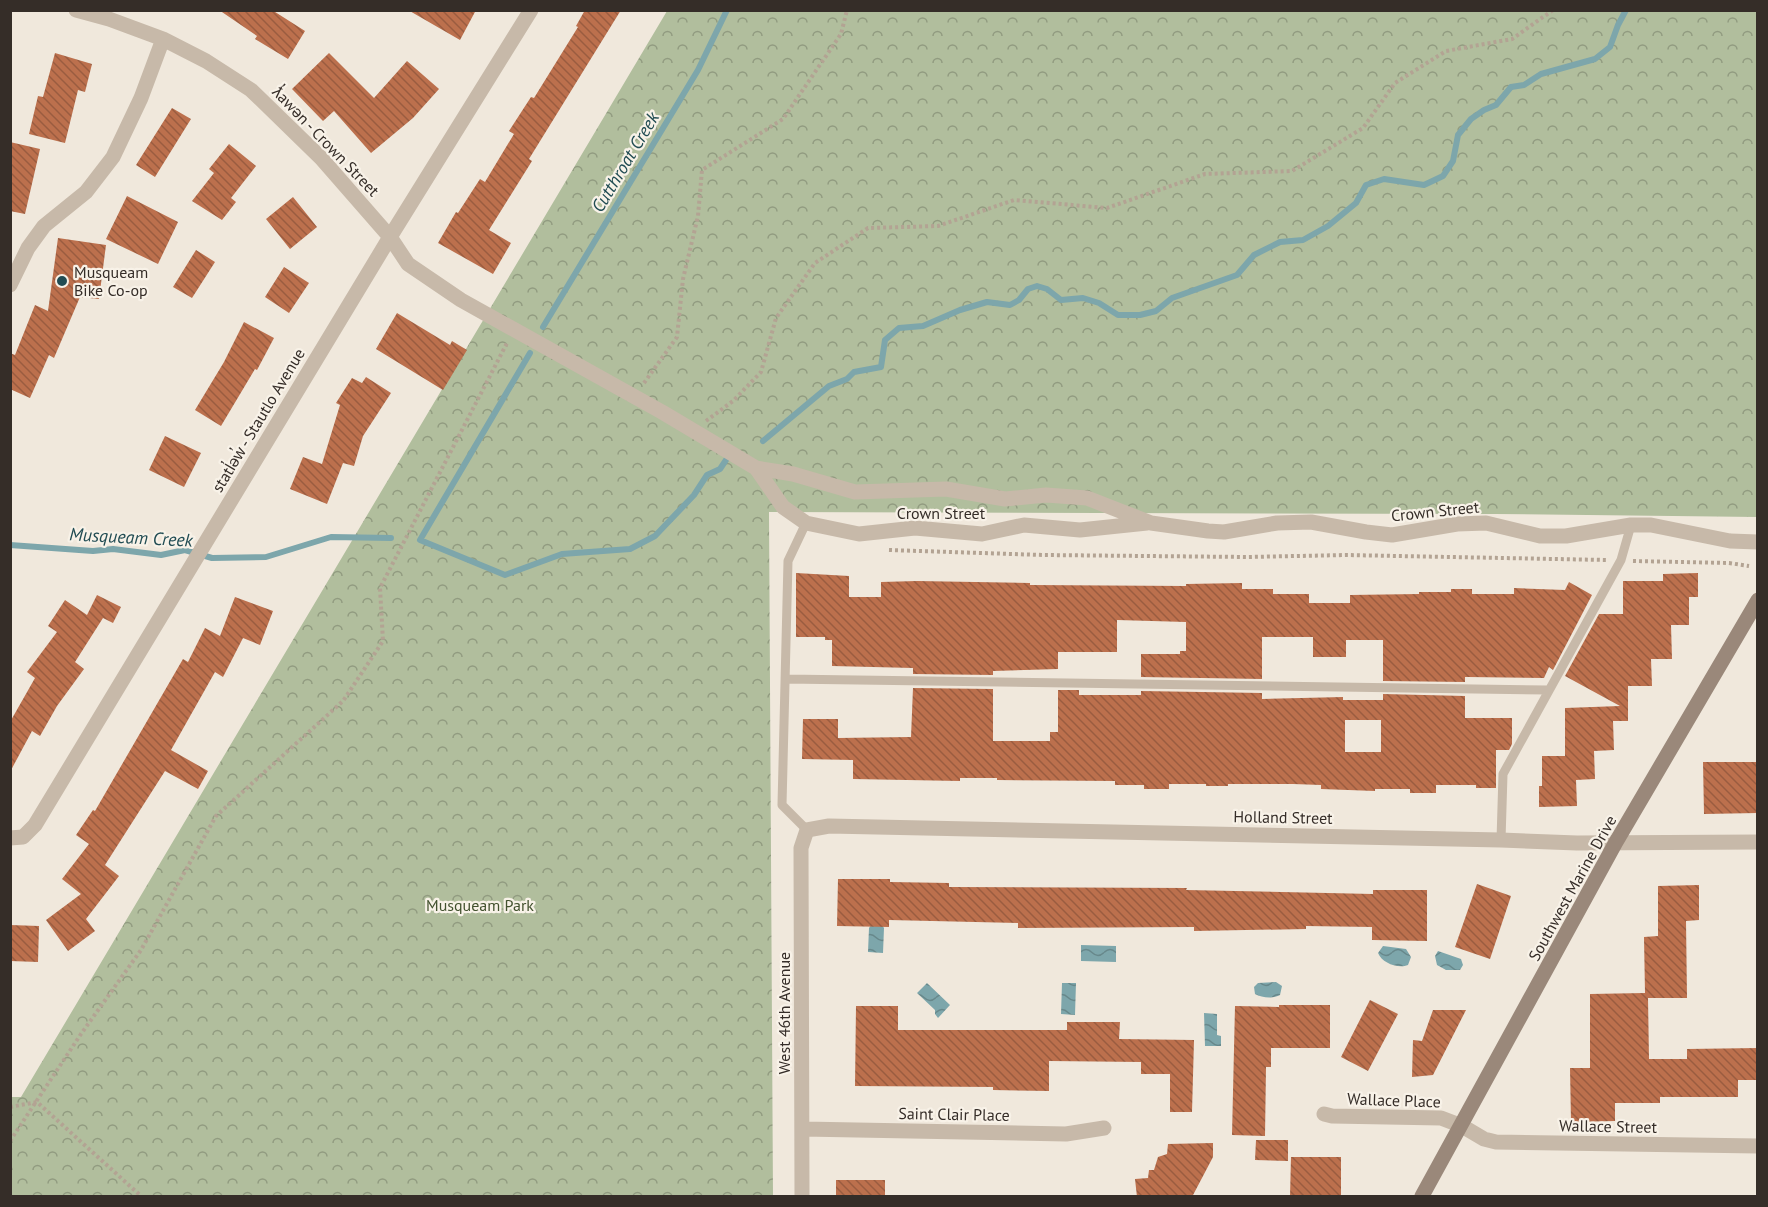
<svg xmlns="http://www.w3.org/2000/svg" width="1768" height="1207" font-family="'PT Sans',sans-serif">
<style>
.forest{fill:url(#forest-crowns)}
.water{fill:url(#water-waves)}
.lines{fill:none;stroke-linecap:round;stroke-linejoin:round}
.stream{stroke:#7da6ab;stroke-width:6}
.building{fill:url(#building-back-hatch);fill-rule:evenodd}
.path{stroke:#b3a393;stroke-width:4;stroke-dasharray:3 3;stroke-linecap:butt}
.service{stroke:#c7b9a9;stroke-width:9}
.minor{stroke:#c7b9a9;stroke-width:15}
.secondary{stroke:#9a887a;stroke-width:15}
.poi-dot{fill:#214c53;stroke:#f8f2e8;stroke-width:2}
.labels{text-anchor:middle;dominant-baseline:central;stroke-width:4.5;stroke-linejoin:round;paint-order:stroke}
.street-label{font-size:16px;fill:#352d28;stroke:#f8f2e8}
.poi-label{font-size:16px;fill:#352d28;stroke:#f8f2e8;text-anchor:start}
.park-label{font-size:16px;fill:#42512e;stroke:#f8f2e8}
.water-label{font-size:18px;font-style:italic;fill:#214c53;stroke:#f8f2e8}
</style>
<defs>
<pattern id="forest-crowns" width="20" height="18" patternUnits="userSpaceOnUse" patternTransform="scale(1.5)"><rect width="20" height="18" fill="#b1be9d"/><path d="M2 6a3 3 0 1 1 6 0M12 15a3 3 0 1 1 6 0" fill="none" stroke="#919b80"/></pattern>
<pattern id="water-waves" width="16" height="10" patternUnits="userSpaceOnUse" patternTransform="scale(1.5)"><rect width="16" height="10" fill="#7da6ab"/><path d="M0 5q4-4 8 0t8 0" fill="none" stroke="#67888b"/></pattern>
<pattern id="building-back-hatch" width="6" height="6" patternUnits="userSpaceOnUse" patternTransform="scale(1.5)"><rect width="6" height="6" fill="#bc704d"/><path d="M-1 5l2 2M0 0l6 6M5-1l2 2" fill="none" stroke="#9a5c40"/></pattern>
</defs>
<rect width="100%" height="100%" fill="#f0e8dc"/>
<path class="forest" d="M667,11H1757V517L1494,514L769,512L773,1196H11L10,1097H21Z"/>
<path class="water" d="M871,925H882L884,928L883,953L868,952L869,928Z
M1081,945L1116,946V962L1081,961Z
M1383,946L1406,949L1411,957L1408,965C1398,969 1382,963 1378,953Z
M1438,951L1461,959L1463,965L1460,970H1446L1437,965L1435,956Z
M1276,982L1282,986L1280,995C1273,999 1262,998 1255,994L1254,987L1258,983Z
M927,983L950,1005L938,1018L935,1014V1010L917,993Z
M1062,983H1076L1075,1015L1061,1014Z
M1204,1013L1217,1014V1035L1221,1036V1046H1205Z"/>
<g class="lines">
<path class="stream" d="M543,327L698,70L727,10
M530,353L420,540L505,575L562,554L630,549L655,536L694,495L707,475L720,469L726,460
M763,441L829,386L847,379L854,372L881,367L885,340L899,328L923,326L960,310L987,302L1010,305L1019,300L1028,289L1037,286L1047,289L1061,300L1083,298L1099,303L1118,315H1140L1156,311L1172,298L1237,275L1254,255L1280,242L1303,240L1328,226L1356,203L1366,185L1384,179L1424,185L1443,176L1453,161L1458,135L1471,119L1484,110L1496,105L1511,87L1524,85L1541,74L1595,59L1610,47L1618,25L1626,10
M10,545L93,551L113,549L161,555L185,550L212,558L266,557L331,537L391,538"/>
</g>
<path class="building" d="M219,10H272L305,31L288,59L255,39L257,36Z
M408,10H476L460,40Z
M585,10H621L529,159L532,161L489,230L511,243L493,274L438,243L456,212L458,213L480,179L485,182L514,134L509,131L531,97L534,98L578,27L576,26Z
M55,53L92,64L85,92L78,90L65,143L29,134L38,96L43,97Z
M329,53L374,98L407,61L439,89L413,118L371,153L334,111L323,121L292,89Z
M172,108L191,119L155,177L136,165Z
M10,142L40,149L25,214L10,211Z
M229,144L256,166L231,198L236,202L222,220L192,201L214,173L209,169Z
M127,196L178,222L158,264L106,239Z
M293,197L317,227L290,249L266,219Z
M58,238L106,245L99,299L80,297L54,358L49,355L30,398L10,389V353L15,355L35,305L48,311Z
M196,250L215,262L192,298L173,287Z
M284,267L309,283L289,313L265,297Z
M397,313L450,345L452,341L467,350L443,390L376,349Z
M244,322L274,338L257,370L255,369L221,426L195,410L224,362Z
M366,377L391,393L363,436L354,466L343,463L327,504L290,489L303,457L322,464L340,405L336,403L352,378L362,383Z
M165,436L201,453L184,487L149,470Z
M796,573L849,576V597H881V582L917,581L1030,583V585L1186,586V584L1242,583V589H1273V594H1309V603H1350V595L1419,594V592H1451V589H1472V594H1514V588L1565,590L1569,582L1592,595L1553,670L1549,667L1544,678L1468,677H1465V682L1383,681V640H1346V657H1313V637H1262V679L1141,677V654H1180V651H1186V622L1117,620V652H1058V669L993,671V675L913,674V668L832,666V640H825V637H796Z
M1698,573V597H1689V625H1671L1672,659H1651L1652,686H1628V721H1613L1614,750L1594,751L1595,779L1576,780L1577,806L1539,807V786H1542V756H1565V708L1620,706L1565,676L1599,614H1623V581H1663V574Z
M97,595L121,607L113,623L103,618L75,662L84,669L57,706L40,736L32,731L10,772V722L35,678L27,672L57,632L48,626L65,600L87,615Z
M235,597L273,611L260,645L243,638L223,677L215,672L171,750L208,771L198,789L165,771L105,865L119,876L86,919L95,931L68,951L46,920L81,894L62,879L89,844L76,835L93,810L95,811L183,659L188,662L205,628L220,636Z
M913,688L993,689V741H1050V732H1058V690H1079V695H1141V691L1262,693V699L1343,697V700H1383V694L1465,696V718H1512V744L1509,750H1496V788H1476V785H1436V793H1410V789H1375V791L1321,789V785L1293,784H1228V786H1206V784H1169V789H1144V785H1115V781L997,780V778H960V781L853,779V760L802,759L803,719H838V738L911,737ZM1345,720H1381V752H1345Z
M1703,762H1758V813L1704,814Z
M838,879H890V882L949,883V887L1187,888L1186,890L1373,894V890H1427V941L1372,940V927L1306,926V929L1194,931V927L1018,928V923L889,920V927L837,926Z
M1477,884L1511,896L1490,959L1455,947Z
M1699,885V920L1686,921L1687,998H1648L1649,1059H1687V1049L1758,1048V1080H1738V1097H1660V1103H1615V1121L1571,1122L1570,1068H1590V994L1645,993L1644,937L1658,936V886Z
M10,925L39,926L38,962L10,961Z
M1370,1000L1398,1014L1368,1071L1341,1057Z
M1279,1005H1330V1048H1271V1067H1266L1265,1136L1232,1135L1235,1006L1279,1007Z
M856,1006H898V1030H1067V1022H1120L1119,1039L1194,1040L1192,1112H1170V1074H1141V1062L1049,1061V1091L993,1090V1087L855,1086Z
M1433,1010H1466L1433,1075L1412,1077L1413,1040L1422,1041Z
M1256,1140H1288V1161L1255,1160Z
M1213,1143V1157L1192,1197H1137L1135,1179L1148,1178L1149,1170H1154L1158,1157L1167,1154L1168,1144Z
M1291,1157H1341V1197H1290Z
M836,1180H885V1197H836Z"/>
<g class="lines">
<path class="path" d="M644,383L677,337L683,279L698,216L702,170L783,119L841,34L847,10
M706,421L733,401L761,372L776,318L815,263L868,228L938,226L1014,200L1107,208L1205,174L1292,171L1363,128L1395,83L1446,51L1512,39L1553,10
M889,550L1043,555L1248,557L1346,555L1607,560
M1633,561L1729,563L1749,566
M10,1107L37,1102L141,1196
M10,1141L81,1034L141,950L216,816L343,701L383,641L380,588L507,343"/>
<path class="service" d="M806,523L788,561L782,805L807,830
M786,679L1548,690
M1501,840L1503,774L1621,560L1631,525"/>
<path class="minor" d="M76,10L109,19L163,39L206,61L251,90L321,158L390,237L408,264L461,300L662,412L756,468L793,474L855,492L946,489L1005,499L1046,495L1087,498L1151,523L1208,531L1224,532L1277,523L1311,522L1366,532L1392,535L1457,524L1486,523L1540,536H1566L1631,525H1651L1730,541L1758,542
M10,285L28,248L44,226L86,192L113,157L141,98L163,39
M756,468L783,507L806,523L859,534L915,528L982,534L1024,525L1080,530L1147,523
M10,838L23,837L35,825L390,237L531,10
M1324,1114L1332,1116L1441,1118L1462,1126L1484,1139L1496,1142L1758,1146
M803,1129L1066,1134L1104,1128
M802,1196L801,848L807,830L829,826L1501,840L1577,843L1758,842"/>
<path class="secondary" d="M1422,1196L1616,842L1758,600"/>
</g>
<circle class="poi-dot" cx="62" cy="281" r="6"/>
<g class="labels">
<g class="street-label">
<text transform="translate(326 141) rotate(46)">ƛ̓awən - Crown Street</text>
<text transform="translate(258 420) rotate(-59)">statl̓əw̓ - Stautlo Avenue</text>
<text transform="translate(1435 511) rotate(-6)">Crown Street</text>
<text x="941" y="513">Crown Street</text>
<text transform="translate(1283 817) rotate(1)">Holland Street</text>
<text transform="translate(1572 888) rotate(-61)">Southwest Marine Drive</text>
<text transform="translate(784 1013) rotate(-90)">West 46th Avenue</text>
<text transform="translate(1394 1100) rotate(2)">Wallace Place</text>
<text transform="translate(954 1114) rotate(1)">Saint Clair Place</text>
<text transform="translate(1608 1126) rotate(1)">Wallace Street</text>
</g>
<g class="poi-label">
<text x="74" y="272">Musqueam<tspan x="74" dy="18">Bike Co-op</tspan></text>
</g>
<g class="park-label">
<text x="480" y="905">Musqueam Park</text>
</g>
<g class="water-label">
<text transform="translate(625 162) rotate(-59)">Cutthroat Creek</text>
<text transform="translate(131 537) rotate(3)">Musqueam Creek</text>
</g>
</g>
<rect width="1768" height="1207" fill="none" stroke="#352d28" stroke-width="24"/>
</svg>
